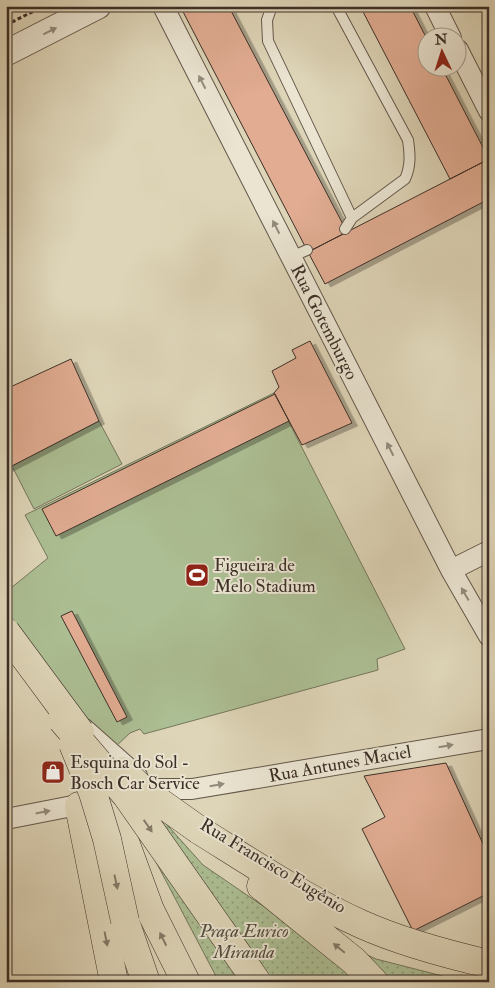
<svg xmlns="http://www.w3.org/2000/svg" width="495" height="988" font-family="'IM FELL Double Pica',serif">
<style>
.park{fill:url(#park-dots);stroke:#74765d}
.pitch{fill:#acbe93;stroke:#74765d}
.building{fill:#e1ac92;stroke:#3c2f27;filter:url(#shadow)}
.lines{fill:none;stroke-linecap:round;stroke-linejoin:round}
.service-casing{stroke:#64584b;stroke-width:12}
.minor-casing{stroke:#64584b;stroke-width:22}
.tertiary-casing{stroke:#64584b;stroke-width:27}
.primary-casing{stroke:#3c2f27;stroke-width:29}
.motorway-casing{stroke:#3c2f27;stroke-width:29}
.path{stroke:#3c2f27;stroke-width:3;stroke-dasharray:4 2.5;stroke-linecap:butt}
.service{stroke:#eae4d1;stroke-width:10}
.minor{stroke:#eae4d1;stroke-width:20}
.tertiary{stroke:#eae4d1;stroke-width:25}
.primary{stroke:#ded5b8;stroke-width:28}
.motorway{stroke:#ded5b8;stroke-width:28}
.motorway-bridge-casing{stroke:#3c2f27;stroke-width:29;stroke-linecap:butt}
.motorway-bridge{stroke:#ded5b8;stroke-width:28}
.oneway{fill:#938a7c}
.oneway2{fill:#857a68}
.labels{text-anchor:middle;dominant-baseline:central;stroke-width:4;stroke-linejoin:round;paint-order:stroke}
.street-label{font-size:18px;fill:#3c2f27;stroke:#eae4d1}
.poi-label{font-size:18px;fill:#3c2f27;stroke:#eae4d1;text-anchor:start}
.park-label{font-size:18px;font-style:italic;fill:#524c3d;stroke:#eae4d1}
</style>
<defs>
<pattern id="park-dots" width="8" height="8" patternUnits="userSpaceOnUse" patternTransform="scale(1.25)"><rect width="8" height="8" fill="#acbe93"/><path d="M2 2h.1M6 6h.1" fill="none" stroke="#8d9b78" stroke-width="1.8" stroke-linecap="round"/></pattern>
<filter id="shadow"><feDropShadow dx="5.5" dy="3" stdDeviation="0" flood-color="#0004"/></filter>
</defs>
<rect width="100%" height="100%" fill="#ded5b8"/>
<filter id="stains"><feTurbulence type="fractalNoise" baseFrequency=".004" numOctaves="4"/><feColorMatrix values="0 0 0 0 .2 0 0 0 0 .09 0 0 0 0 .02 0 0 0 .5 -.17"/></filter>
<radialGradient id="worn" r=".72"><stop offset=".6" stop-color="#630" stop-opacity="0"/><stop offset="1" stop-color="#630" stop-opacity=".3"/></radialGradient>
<path class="park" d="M144,799L203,865L260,904L376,959L466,982H219L124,801Z"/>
<path class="pitch" d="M274,393L405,649L377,659L378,670L144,734L140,729L130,733L115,747L67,698L6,609V592L48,558L25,515Z
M99,421L122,464L34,509L12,466Z"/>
<path class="building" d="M180,6H231L229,7L347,232L308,252Z
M360,6H410L428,41V68H442L489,159L450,179Z
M489,159V199L325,284L308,252Z
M310,341L352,423L302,445L274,393L279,387L272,371L296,358L292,350Z
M71,359L99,421L6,469V389Z
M275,394L289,421L56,536L42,509Z
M72,611L127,717L117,722L61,616Z
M446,763L489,857V893L413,931L362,829L385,817L364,776Z"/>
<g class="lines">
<g class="service-casing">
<path id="service" d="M272,6L267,20L268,41L352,218
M336,6L408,140C410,154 411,166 405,179L352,218L345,229
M291,257L307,250"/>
</g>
<g class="minor-casing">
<path id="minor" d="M163,6L451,570L489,636
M435,6L451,38
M458,50L489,111
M451,570L489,551
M83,728L137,776
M138,792L151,789H192L489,739
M6,819L93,802"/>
</g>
<g class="tertiary-casing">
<path id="tertiary" d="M6,53L98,6"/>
</g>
<g class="primary-casing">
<path id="primary" d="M109,798L150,910L186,982
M79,806L114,982"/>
</g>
<g class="motorway-casing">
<path id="motorway" d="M199,830C252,863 304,898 361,924C401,942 446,954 489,964
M261,886L354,961L374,982
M125,921L146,982"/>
</g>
<path class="path" d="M6,25L44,6"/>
<use href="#service" class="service"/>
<use href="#minor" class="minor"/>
<use href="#tertiary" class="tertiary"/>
<use href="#primary" class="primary"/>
<use href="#motorway" class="motorway"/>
<g class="motorway-bridge-casing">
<path id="motorway-bridge" d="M6,632L80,732
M62,720L126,795L257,982
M73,744L93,793L107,839L125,921
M123,771L144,791L199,830"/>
</g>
<use href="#motorway-bridge" class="motorway-bridge"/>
</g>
<defs><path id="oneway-solid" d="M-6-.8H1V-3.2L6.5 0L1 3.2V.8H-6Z" transform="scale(1.25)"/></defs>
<g class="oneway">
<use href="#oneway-solid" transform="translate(50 31) rotate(-27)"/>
<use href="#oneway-solid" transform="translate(202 82) rotate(-117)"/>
<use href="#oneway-solid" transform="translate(276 227) rotate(-117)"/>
<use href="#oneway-solid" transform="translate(390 449) rotate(-117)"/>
<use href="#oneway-solid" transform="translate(465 594) rotate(-120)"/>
<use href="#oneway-solid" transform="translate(446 746) rotate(-10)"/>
<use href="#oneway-solid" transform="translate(217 785) rotate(-10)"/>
<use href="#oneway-solid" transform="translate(43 812) rotate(-11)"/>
</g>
<g class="oneway2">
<use href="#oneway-solid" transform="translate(148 826) rotate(55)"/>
<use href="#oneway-solid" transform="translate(116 882) rotate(78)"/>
<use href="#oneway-solid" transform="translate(106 939) rotate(79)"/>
<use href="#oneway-solid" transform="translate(163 939) rotate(-116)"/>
<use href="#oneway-solid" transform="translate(339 948) rotate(-141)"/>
</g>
<defs>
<g id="stadium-square" transform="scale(1.25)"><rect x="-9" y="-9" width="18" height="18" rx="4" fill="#8f2418" stroke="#eae4d1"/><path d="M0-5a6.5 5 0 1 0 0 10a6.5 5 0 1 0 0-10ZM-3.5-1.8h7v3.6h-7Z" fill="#fff"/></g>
<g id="shop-square" transform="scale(1.25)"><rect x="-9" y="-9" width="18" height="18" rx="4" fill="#8f2418" stroke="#eae4d1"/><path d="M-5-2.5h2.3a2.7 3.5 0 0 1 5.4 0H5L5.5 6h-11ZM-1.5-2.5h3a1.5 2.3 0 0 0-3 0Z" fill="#fff"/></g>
</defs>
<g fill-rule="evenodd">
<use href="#stadium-square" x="197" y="575"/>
<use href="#shop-square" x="53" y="772"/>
</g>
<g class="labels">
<g class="street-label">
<text transform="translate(324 322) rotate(63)">Rua Gotemburgo</text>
<text transform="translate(340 764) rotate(-10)">Rua Antunes Maciel</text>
<text transform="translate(273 866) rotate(31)">Rua Francisco Eugênio</text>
</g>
<g class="poi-label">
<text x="214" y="565">Figueira de<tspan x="214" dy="21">Melo Stadium</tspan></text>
<text x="70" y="762">Esquina do Sol -<tspan x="70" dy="21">Bosch Car Service</tspan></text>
</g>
<g class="park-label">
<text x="244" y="931">Praça Eurico<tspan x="244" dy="21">Miranda</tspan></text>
</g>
</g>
<rect width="495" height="988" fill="none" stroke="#ded5b8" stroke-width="25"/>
<rect x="8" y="8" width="480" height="973" fill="none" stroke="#3c2f27" stroke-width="2.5"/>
<rect x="12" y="12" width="470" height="963" fill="none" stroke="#3c2f27"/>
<g transform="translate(442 52) rotate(356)"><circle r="24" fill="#eae4d1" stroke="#a49c8d"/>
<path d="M0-4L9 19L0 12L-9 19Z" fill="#8f2418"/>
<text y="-8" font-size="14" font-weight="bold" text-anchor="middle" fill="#3c2f27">N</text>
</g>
<rect width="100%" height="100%" filter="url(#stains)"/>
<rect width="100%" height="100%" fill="url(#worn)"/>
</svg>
